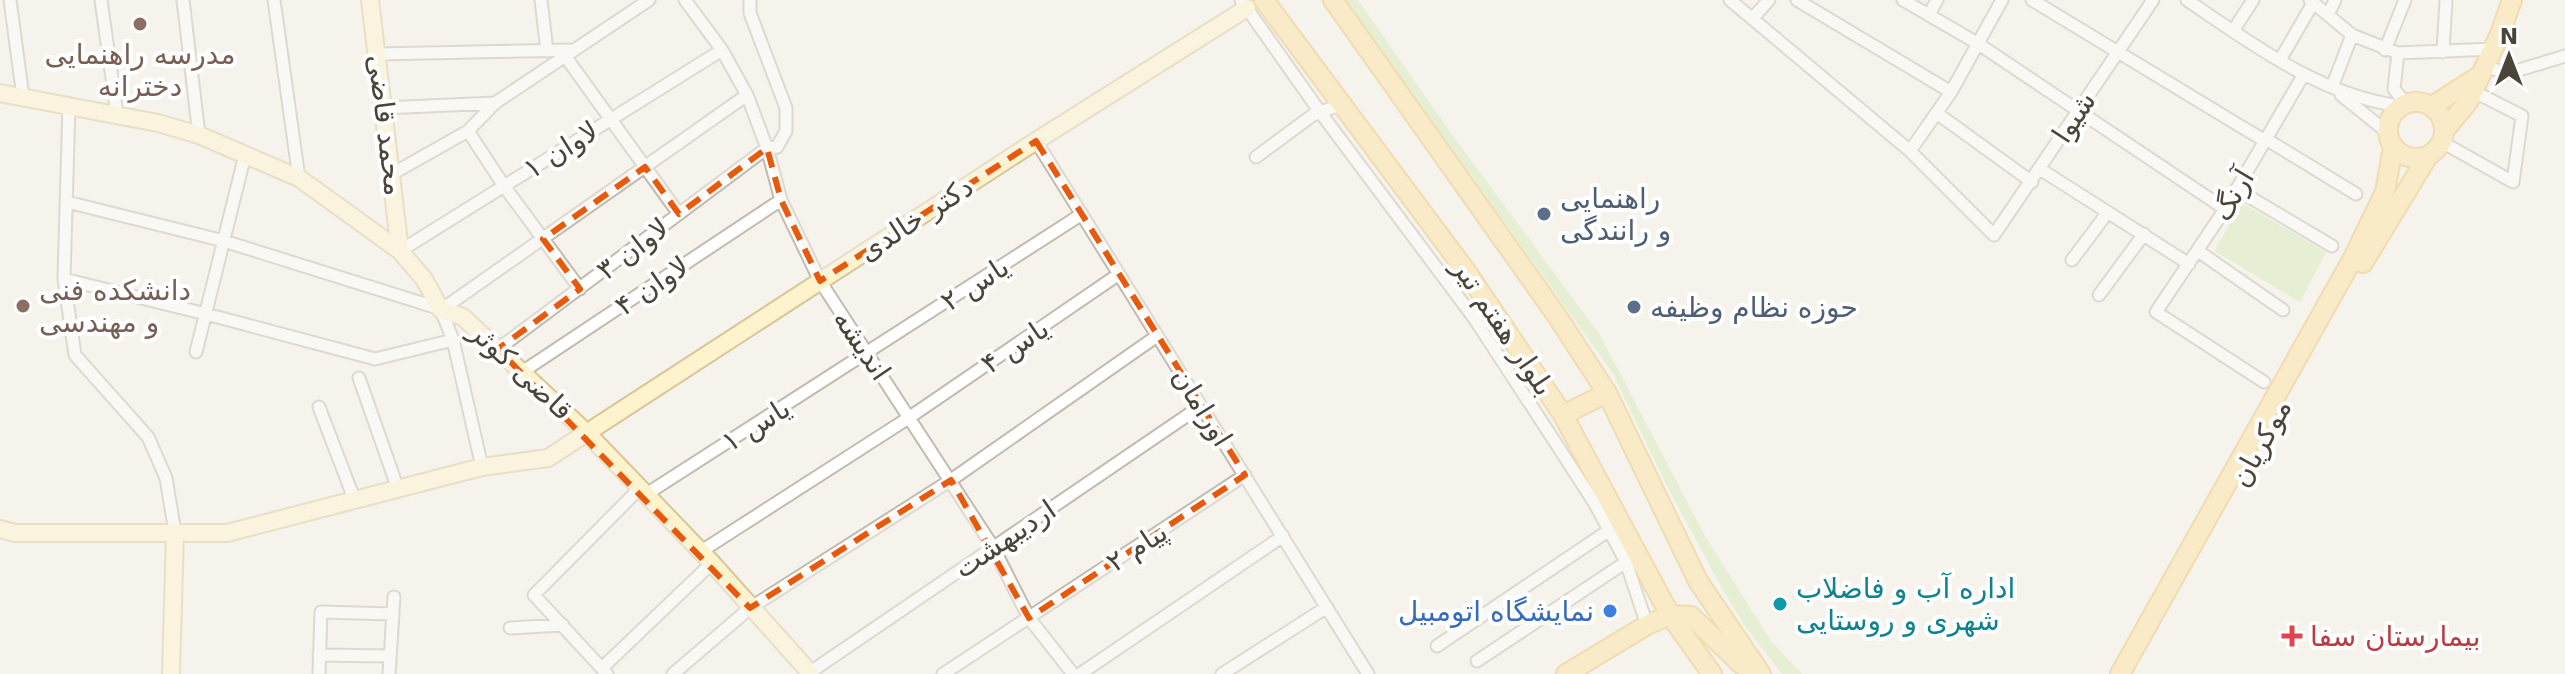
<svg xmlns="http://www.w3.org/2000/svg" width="2565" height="674" font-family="'DejaVu Sans',Vazirmatn,sans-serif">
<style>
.green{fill:#d2eab5}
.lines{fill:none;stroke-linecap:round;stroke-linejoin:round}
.street-casing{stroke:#c2bbae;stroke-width:15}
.secondary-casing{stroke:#d6c79b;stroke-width:20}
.primary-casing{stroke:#e6c16a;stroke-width:22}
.street{stroke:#fff;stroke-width:11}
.secondary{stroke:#fff3cd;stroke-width:16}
.primary{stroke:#ffe39c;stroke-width:18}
.marked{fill:none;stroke:#e8590c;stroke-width:6;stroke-dasharray:16 10;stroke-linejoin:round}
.education-dot{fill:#8d6e63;stroke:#fff;stroke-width:3}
.service-dot{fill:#5c6f8a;stroke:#fff;stroke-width:3}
.culture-dot{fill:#0f9aa8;stroke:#fff;stroke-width:3}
.shop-dot{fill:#3f7fe0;stroke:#fff;stroke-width:3}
.health-dot{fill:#e0444e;stroke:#fff;stroke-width:3}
.labels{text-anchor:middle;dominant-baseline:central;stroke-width:8;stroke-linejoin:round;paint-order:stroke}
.education-label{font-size:28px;fill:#785e54;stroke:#fff}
.street-label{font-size:28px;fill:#4b4439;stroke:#fff}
.service-label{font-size:28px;fill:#4e5e75;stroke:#fff;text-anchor:start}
.culture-label{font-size:28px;fill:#0d838f;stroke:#fff;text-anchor:start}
.shop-label{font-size:28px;fill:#366cbe;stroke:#fff;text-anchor:end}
.health-label{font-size:28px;fill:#be3a42;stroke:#fff;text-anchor:start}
</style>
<rect width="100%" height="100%" fill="#f6f3ec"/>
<path class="green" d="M1345,0H1358L1453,136L1600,335L1705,536L1771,641L1802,674H1782L1744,625L1718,581L1669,490L1612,372Z
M2242,203L2326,252L2300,302L2214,251Z"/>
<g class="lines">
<g class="street-casing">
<path id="street" d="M10,0L23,97
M101,0L117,114
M183,0L199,135
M274,0L299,178
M541,0L547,51
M685,0L722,50L747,95L767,148L781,200L820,281L993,547L1029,618L1073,674
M1241,0L1320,112L1474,318L1555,442L1595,504L1626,562L1647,625
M1730,0L1910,151L1994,235L2153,0
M1797,0L1951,92
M1903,0L1977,43L2225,209
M2032,0L2265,141
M2187,0C2252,44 2321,96 2401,106
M2310,0L2352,35L2398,53L2493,49
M1929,15L1937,0
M2328,15L2335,0
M1752,19L1769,0
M2233,31L2253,0
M2385,50L2405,0
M2443,52L2446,0
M2398,53L2394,89L2405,103
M377,54L572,50
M565,56L679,214
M2280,60L2313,3
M2485,65L2506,74L2565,56
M2332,87L2352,35
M2341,95L2387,132
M69,105L64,279L75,355L148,437L166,478L175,532
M383,108L495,103
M1938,114L2032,182
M468,131L504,186L580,289
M2266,139L2356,194
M1036,141L1368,674
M2442,142L2513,182L2522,116L2473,91
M1910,151L1951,92L2002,0
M1256,157L1313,115L1342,104
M2040,169L2189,264
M392,174L468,131L495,103L649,0
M2236,189L2332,246
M67,202L224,241L441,309
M400,251L722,50
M2198,251L2283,310
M2072,260L2108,212
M64,279L206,314L375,359L453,340
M2099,295L2144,234
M441,310L747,95
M441,310L453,340L482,467
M498,349L767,148L777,147L786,131V108L750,13V0
M196,352L245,155
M522,372L781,200
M359,378L398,489
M2264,382L2156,312L2225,209L2304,74
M319,407L355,501
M645,495L1082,214
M700,552L910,417L1119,274
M510,628L563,625
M1437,646L1608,531
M319,655L389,656
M1477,661L1626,562
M603,667L712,563
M809,673L1201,406
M319,674L321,612L393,614
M389,674L394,597
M607,674L534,595L639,489
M673,674L750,608L951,480L1157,336
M943,674L1245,475
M1080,674L1283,536
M1222,674L1327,607"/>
</g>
<g class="secondary-casing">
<path id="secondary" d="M370,0L400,251
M0,93L158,123L199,135L299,178L400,251L424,279L441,310L463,317L588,434L712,563L811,674
M0,529L15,533H227L482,467L548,458L1036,141L1247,8
M171,674L175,532"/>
</g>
<g class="primary-casing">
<path id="primary" d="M1264,0L1466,271L1563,415L1670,615L1712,674
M1333,0L1557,316L1607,393L1698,581L1761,674
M2388 130a28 28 0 1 1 56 0a28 28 0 1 1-56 0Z
M2432,106L2479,76
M2444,131L2468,102L2500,34L2512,0
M2363,263L2428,156
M1563,415L1607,393
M1566,674L1647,625L1670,615L1691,616L1742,665L1759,672
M2120,674L2352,260L2385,192L2393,147"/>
</g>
<use href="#street" class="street"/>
<use href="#secondary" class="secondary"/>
<use href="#primary" class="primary"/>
</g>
<path d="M0 0H2565V674H0ZM1036,141L1245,475L1029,618L951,480L750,608L498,349L580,289L543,239L645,167L679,214L767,148L781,200L820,281Z" fill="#f6f3ec" fill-opacity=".55" fill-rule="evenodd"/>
<path class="marked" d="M1036,141L1245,475L1029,618L951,480L750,608L498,349L580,289L543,239L645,167L679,214L767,148L781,200L820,281Z"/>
<g class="education-dot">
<circle cx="140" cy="24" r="8"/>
<circle cx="23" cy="306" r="8"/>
</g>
<g class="service-dot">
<circle cx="1544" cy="214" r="8"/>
<circle cx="1634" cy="307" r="8"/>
</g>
<circle class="culture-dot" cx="1780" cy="604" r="8"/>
<circle class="shop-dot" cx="1610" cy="611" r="8"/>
<path class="health-dot" d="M2288 624h8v8h8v8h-8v8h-8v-8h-8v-8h8z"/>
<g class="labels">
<g class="education-label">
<text x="140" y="54">مدرسه راهنمایی<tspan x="140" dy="32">دخترانه</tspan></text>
<text x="39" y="290" text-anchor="start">دانشکده فنی<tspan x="39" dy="32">و مهندسی</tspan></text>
</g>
<g class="street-label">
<text transform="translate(2074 117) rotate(-57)">شیوا</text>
<text transform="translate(386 125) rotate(83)">محمد قاضی</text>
<text transform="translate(561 150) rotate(-32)">لاوان ۱</text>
<text transform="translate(2233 195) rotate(-59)">آرنگ</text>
<text transform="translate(916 219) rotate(-33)">دکتر خالدی</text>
<text transform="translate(633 249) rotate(-37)">لاوان ۳</text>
<text transform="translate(975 284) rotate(-33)">یاس ۲</text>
<text transform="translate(652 286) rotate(-34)">لاوان ۴</text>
<text transform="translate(1503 327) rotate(56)">بلوار هفتم تیر</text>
<text transform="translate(862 345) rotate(56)">اندیشه</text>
<text transform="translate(1015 346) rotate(-34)">یاس ۴</text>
<text transform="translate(521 371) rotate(43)">قاضی کوثر</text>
<text transform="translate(1202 407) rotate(58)">اورامان</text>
<text transform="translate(756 425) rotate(-32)">یاس ۱</text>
<text transform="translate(2261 443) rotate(-61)">موکریان</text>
<text transform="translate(1005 539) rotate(-34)">اردیبهشت</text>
<text transform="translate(1137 547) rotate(-33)">پیام ۲</text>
</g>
<g class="service-label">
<text x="1560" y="198">راهنمایی<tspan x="1560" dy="32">و رانندگی</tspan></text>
<text x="1650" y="307">حوزه نظام وظیفه</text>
</g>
<g class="culture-label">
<text x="1796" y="588">اداره آب و فاضلاب<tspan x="1796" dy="32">شهری و روستایی</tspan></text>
</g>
<g class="shop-label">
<text x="1594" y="611">نمایشگاه اتومبیل</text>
</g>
<g class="health-label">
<text x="2310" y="636">بیمارستان سفا</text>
</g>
</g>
<g transform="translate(2509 56)" stroke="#ffffff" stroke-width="6" paint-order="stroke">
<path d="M0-6L14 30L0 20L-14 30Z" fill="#4b4439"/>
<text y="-12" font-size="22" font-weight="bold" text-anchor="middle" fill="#4b4439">N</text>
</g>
</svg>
